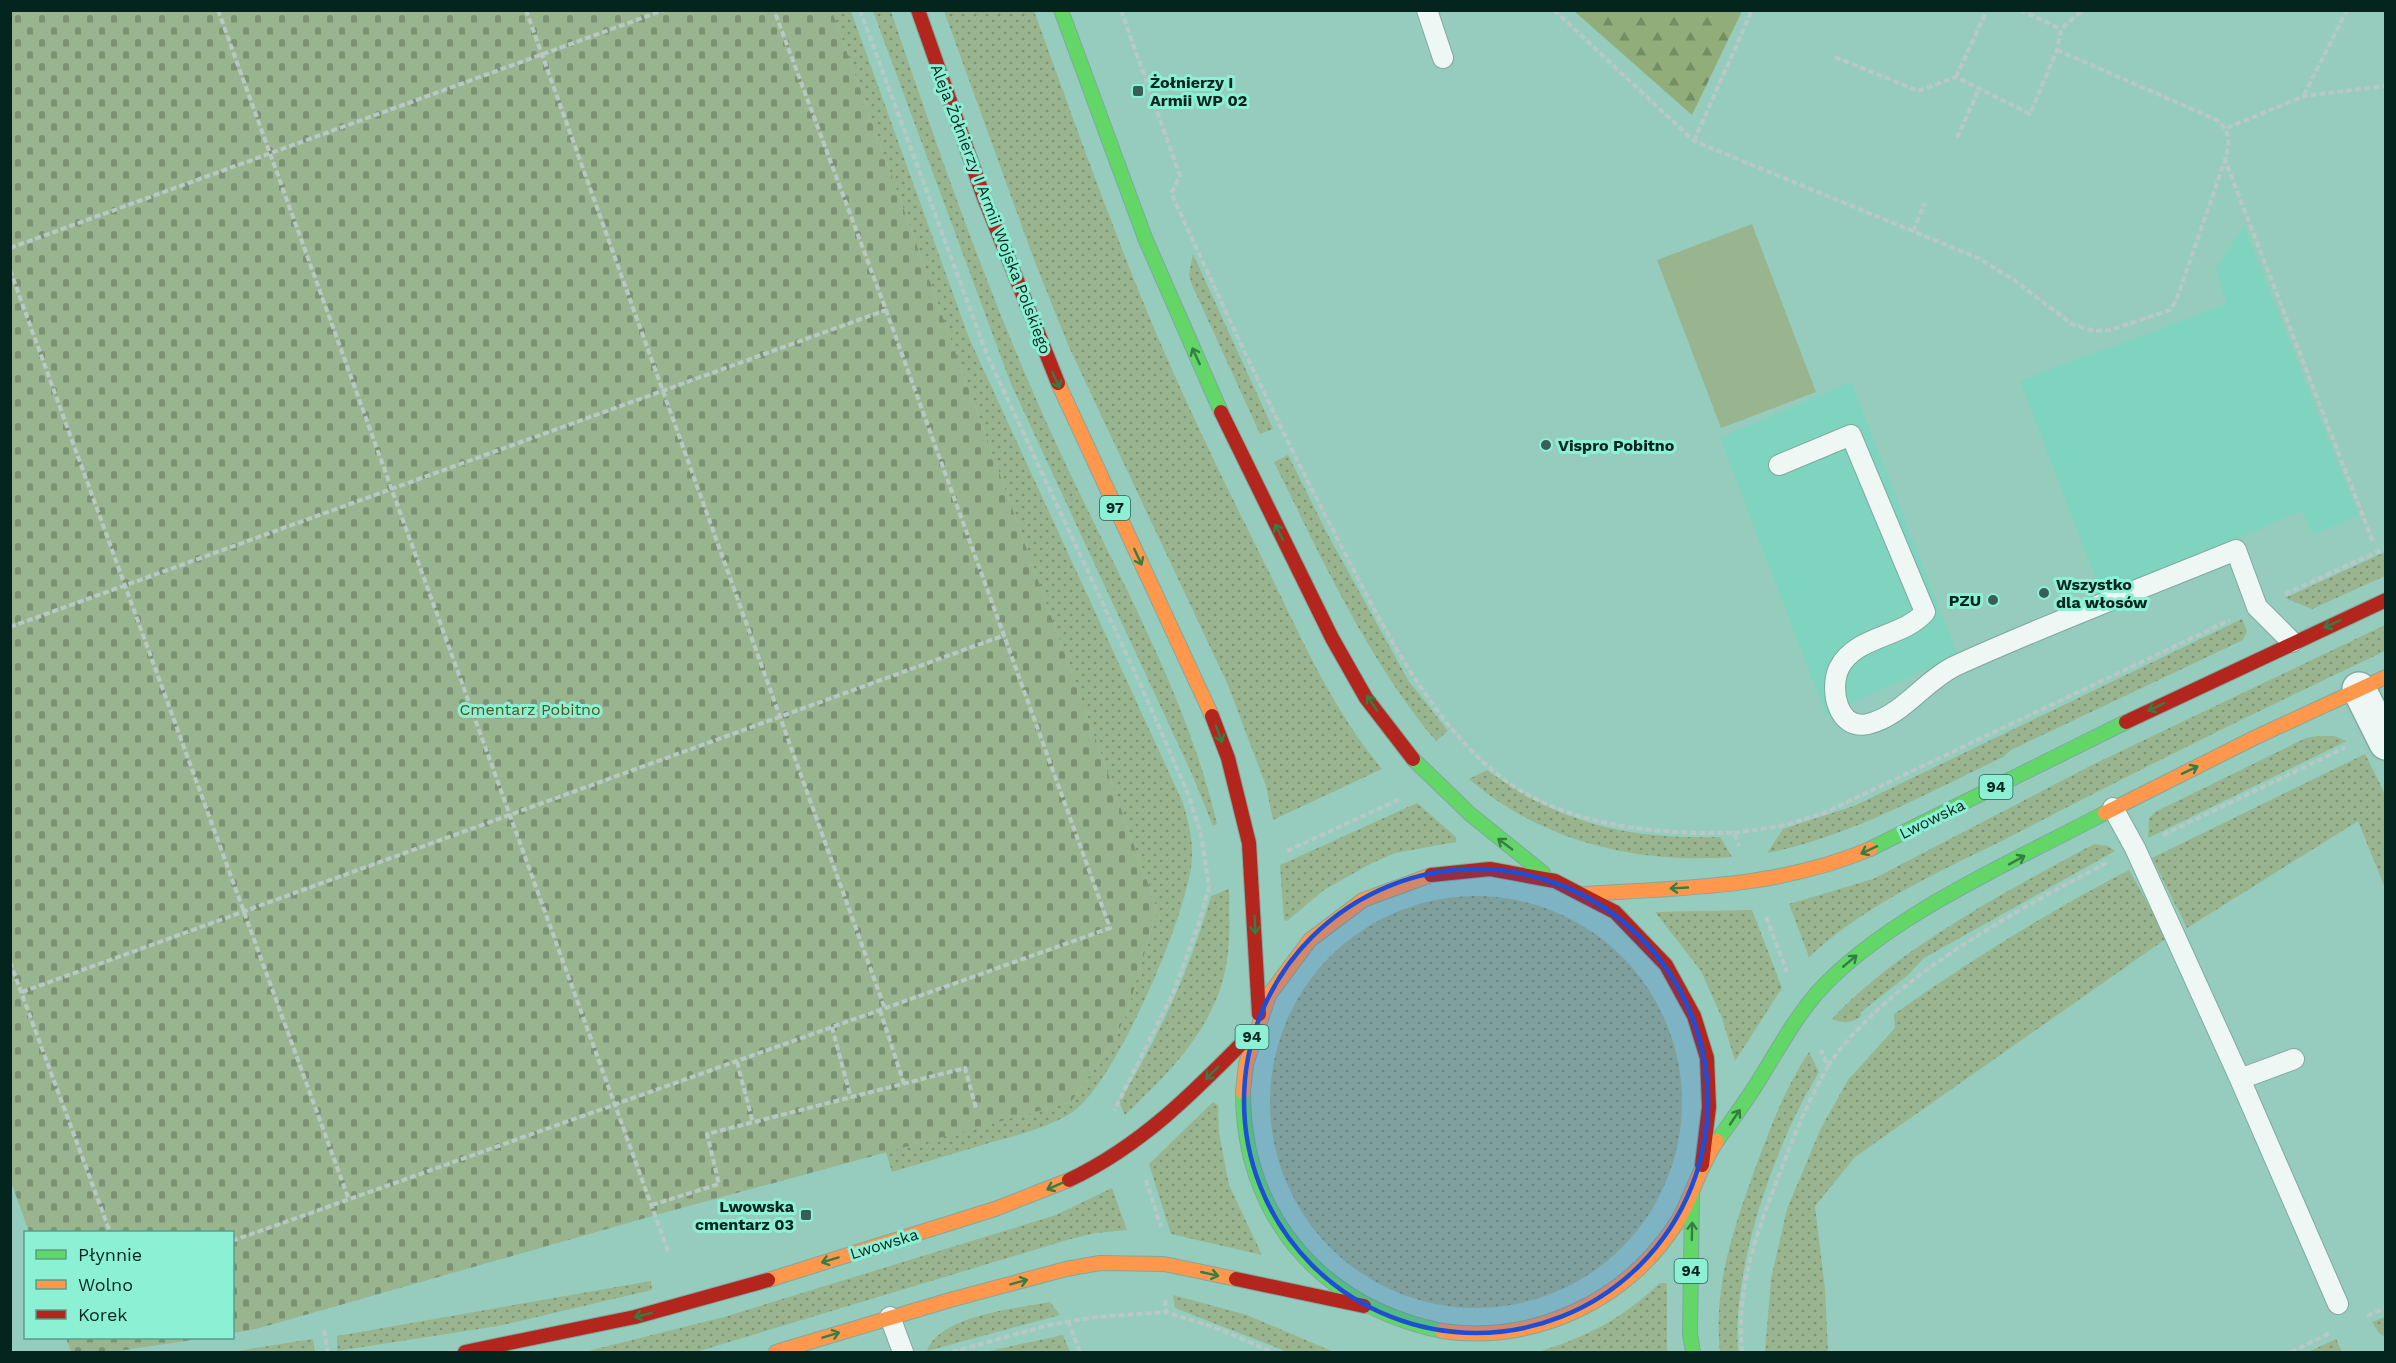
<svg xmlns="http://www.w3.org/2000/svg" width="2396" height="1363" font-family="'Work Sans',sans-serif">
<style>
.built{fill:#7ed4be}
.grass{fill:url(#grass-dots)}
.forest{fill:url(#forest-firs)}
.cemetery{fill:url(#cemetery-stones)}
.pitch{fill:#99b58f}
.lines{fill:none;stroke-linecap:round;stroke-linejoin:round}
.lane-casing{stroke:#7ea99e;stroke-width:22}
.street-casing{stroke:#7ea99e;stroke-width:36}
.fast-casing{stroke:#7ea99e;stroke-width:16}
.slow-casing{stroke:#7ea99e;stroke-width:16}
.jam-casing{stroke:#7ea99e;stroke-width:16}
.path{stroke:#b8c8c4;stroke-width:4;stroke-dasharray:6 3;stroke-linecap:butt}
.lane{stroke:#eff7f5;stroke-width:20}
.street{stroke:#eff7f5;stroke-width:33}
.fast{stroke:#63d668;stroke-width:14}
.slow{stroke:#ff974d;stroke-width:14}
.jam{stroke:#b3261e;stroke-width:14}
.oneway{stroke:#347e43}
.marked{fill:#1d4ed8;fill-opacity:0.2;stroke:#1d4ed8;stroke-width:4.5;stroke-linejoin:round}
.poi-dot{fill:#375f56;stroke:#8cf0d5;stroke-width:2}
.labels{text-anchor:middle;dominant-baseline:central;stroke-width:6;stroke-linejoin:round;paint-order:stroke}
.shield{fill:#8cf0d5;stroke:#2d6255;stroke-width:1.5}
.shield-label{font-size:15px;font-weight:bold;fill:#04251e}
.poi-label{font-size:16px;font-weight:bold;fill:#04251e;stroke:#8cf0d5;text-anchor:start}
.street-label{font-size:16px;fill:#04251e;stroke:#8cf0d5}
.park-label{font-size:16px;fill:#52571a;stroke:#8cf0d5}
</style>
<defs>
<pattern id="grass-dots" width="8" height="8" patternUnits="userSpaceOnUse" patternTransform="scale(1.5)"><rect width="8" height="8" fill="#99b58f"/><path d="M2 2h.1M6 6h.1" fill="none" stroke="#7b9374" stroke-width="1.8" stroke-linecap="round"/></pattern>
<pattern id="forest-firs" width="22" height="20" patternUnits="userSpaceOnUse" patternTransform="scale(1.5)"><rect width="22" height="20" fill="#91ae7a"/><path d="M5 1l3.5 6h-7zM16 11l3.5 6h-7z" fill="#748d63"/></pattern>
<pattern id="cemetery-stones" width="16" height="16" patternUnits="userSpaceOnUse" patternTransform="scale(1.5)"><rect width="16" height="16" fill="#99b58f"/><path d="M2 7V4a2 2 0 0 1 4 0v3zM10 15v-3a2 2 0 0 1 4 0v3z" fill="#7b9374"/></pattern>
</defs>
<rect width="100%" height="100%" fill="#96ccbe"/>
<path class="built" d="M2244,226L2358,515L2313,535L2302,511L2102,595L2020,381L2227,304L2216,269Z
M1851,382L1958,655L1826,715L1720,438Z"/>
<path class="grass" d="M832,11H851L969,338L1183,803C1188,821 1193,839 1192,857C1190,910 1116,1081 1074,1111C1049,1128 1017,1135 989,1143C957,1153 924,1162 892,1172L886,1152L1071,1102L1113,1042L1127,1013L1156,914L1155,903Z
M873,11H891C941,159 993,308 1059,450C1116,573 1186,692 1217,824L1213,826L1191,772L1011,384Z
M944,11H1034C1067,101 1099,192 1135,282C1174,380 1221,476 1268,570C1301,637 1333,711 1382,769L1273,820L1266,786L1228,685L1069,347L1033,257Z
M1193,254L1273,429L1260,434L1192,285L1189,274Z
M1288,455L1328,535L1408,680L1448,731L1436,741C1367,659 1321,557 1274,462Z
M2385,552V576L2312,609L2285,598Z
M2242,619L2247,631L2243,640L2011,750L2003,757C1925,794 1849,837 1767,853L1783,829L1854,806Z
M2385,625V651C2262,709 2140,769 2019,832C1947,869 1869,901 1809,957L1789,904L1873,879L2090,766Z
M2318,736H2334L2347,741L2148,838L2149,818L2155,812L2306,738Z
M2365,754L2385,794V888L2358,821L2187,928L2152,858Z
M1487,770C1565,825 1625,839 1720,837L1732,857C1636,864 1543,842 1469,779Z
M1417,803L1456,837V842L1395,853L1370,864L1324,890L1287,921L1284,920L1280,865Z
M2094,844L2108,846L2115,851L1924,958L1908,975L1861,1012V1016C1853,1023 1842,1024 1832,1019C1899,947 2011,889 2094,844Z
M2129,870L2167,938L1855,1157L1815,1206L1825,1289L1828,1352H1765L1771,1279L1787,1209L1821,1128L1848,1080L1895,1028L1894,1014C1970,961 2047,912 2129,870Z
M1229,889C1229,915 1231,941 1226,966C1215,1028 1168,1074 1125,1115L1119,1102C1159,1037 1190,970 1211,896Z
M1270 1102a206 206 0 1 1 412 0a206 206 0 1 1-412 0Z
M1752,910L1782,988L1735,1061L1722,1018L1701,971L1655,912Z
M1809,1052L1819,1072C1774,1146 1732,1266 1738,1352H1720C1713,1287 1733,1230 1755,1169C1770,1128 1785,1088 1809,1052Z
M1213,1102L1218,1105L1219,1133L1229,1185L1262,1255L1171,1234L1149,1164Z
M1112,1188L1127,1230L1095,1233L1067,1240L696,1352H584L724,1317L1056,1215Z
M651,1281L652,1290L498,1326L337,1351V1336Z
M1660,1283H1666L1667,1286V1352H1537C1588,1337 1621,1319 1660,1283Z
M1173,1295L1247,1315L1334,1352H1288L1175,1308Z
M1050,1302L1060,1315L927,1351C940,1315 1015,1309 1050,1302Z
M2385,1317V1337L2379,1333L2372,1322Z
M1063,1335L1070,1352H984Z
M313,1339L315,1352H231L312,1339Z
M2336,1339L2342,1352H2307H2308Z"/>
<path class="forest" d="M1574,11H1742L1692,115Z"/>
<path class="cemetery" d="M10,11H832L1155,903L1156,914L1127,1013L1113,1042L1071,1102L656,1215L256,1329L233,1333L232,1232H29L10,1179Z
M66,1338H205L112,1352H71Z"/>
<path class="pitch" d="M1752,224L1816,392L1721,428L1657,260Z"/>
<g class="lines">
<g class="lane-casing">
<path id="lane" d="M1427,10L1443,58
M1779,465L1851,435L1925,612C1903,638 1856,635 1839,668C1829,690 1838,731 1868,724C1902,716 1924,681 1955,666C2047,624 2143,588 2236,550L2257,607L2292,642
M2113,808L2135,848L2240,1079L2338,1304
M2240,1079L2294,1059
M890,1317L903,1352"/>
</g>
<g class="street-casing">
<path id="street" d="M2359,689L2386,743"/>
</g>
<g class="fast-casing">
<path id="fast" d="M1061,10L1145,238L1221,412
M1413,759L1470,814L1543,873
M1870,849L2126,722
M1243,1092C1243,1216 1321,1306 1442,1331
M1717,1141C1732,1120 1747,1100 1761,1077C1779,1048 1794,1020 1816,994C1884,917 2014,861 2105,813
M1692,1196L1690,1334L1693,1352"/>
</g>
<g class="slow-casing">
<path id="slow" d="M1058,383L1212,716
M2105,813L2254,738L2386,677
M1584,894C1682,888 1778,888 1870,849
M1243,1092L1246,1064L1269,995L1310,940L1363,900L1431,875
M768,1280L995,1209L1069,1180
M1442,1331C1534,1344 1625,1302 1676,1224C1692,1198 1699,1167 1717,1141
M776,1352L950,1300L1066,1269L1100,1263L1164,1264L1236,1279"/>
</g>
<g class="jam-casing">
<path id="jam" d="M918,10L983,195L1058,383
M1221,412L1332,638L1366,698L1413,759
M1212,716L1228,758L1249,843L1259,1014
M2126,722L2386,600
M1431,875L1490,869L1555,881L1615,912L1666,965L1694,1016L1707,1058L1709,1107L1702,1165
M1069,1180C1143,1145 1197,1089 1253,1032
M1236,1279L1364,1306
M465,1352L635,1317L768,1280"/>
</g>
<path class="path" d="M218,10L669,1254
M526,10L885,1009
M860,10L987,355L1139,681L1189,796L1201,835L1209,887L1200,920L1174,991L1114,1111
M1121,10L1180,176L1171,193C1224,308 1276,422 1335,534C1381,622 1440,749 1532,797C1594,829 1666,834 1734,833L1739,846
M1554,10L1694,141L1978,258L2014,280L2072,324L2094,331L2110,330L2170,310L2176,301L2225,160
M2020,10L2061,29
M2057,50L2217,120C2231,132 2230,142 2225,160L2373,542
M1835,57L1918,91L1956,77L2030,114L2057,50L2061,29L2083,10
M1956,77L1987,10
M2304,95L2347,10
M2227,128L2304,96L2386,86
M1957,138L1979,89
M1694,141L1752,10
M1913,231L1925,203
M10,248L664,10
M10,270L349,1200
M2285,594L2386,548
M10,627L886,310
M1734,833L1781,826L1824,813L2230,620
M2163,835L2346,747
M1287,851L1400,799
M1766,917L1787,972
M10,962L110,1232
M22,992L1005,635
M880,1010L904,1084
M832,1027L851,1098
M737,1062L753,1123
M1828,1066C1886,980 2017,910 2108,862
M1146,1180L1161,1227
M652,1205L719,1184L707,1134L965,1068L976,1108
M232,1241L1110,928L886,310L774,10
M1165,1300L1166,1312L1219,1329L1272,1352
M2367,1316L2386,1308
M1068,1321L1080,1352
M324,1330L328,1352
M952,1352L1049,1325L1096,1317L1166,1312
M1742,1352C1736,1287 1756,1235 1779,1175C1793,1138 1808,1101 1828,1066L1821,1050
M2291,1352L2330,1333"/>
<use href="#lane" class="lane"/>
<use href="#street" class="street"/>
<use href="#fast" class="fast"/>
<use href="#slow" class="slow"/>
<use href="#jam" class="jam"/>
</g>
<defs><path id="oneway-shaft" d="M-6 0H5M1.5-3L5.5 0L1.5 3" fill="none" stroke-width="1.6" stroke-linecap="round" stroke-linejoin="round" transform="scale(1.5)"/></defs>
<g class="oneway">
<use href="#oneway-shaft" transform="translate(1196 356) rotate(-115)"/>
<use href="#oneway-shaft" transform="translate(1056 380) rotate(65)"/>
<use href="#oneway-shaft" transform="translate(1279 532) rotate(-116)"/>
<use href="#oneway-shaft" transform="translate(1138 557) rotate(65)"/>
<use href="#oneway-shaft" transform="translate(2332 624) rotate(156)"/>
<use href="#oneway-shaft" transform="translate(1372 703) rotate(-124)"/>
<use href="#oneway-shaft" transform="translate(2156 707) rotate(155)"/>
<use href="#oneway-shaft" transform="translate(1219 734) rotate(70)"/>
<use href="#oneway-shaft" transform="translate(2190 770) rotate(-26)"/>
<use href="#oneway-shaft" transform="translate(1505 844) rotate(-143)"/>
<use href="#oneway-shaft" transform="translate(1869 850) rotate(155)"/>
<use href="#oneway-shaft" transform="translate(2017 860) rotate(-29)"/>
<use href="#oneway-shaft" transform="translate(1679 888) rotate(177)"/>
<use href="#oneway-shaft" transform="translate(1255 925) rotate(88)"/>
<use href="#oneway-shaft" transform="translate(1850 961) rotate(-40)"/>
<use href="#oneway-shaft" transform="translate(1212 1073) rotate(135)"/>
<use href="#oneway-shaft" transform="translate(1735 1117) rotate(-56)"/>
<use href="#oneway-shaft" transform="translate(1055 1186) rotate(156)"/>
<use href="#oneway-shaft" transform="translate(1692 1231) rotate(-89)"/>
<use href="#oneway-shaft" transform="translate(830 1260) rotate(163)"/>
<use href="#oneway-shaft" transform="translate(1210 1274) rotate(13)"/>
<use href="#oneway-shaft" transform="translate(1019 1282) rotate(-15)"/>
<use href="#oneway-shaft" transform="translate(643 1315) rotate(166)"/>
<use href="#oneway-shaft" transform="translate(831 1335) rotate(-17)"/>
</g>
<path class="marked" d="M1244 1101a232 232 0 1 1 464 0a232 232 0 1 1-464 0Z"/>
<g class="poi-dot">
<rect x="1132" y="85" width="12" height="12" rx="3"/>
<circle cx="1546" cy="445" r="6"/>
<circle cx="2044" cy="593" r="6"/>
<circle cx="1993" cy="600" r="6"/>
<rect x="800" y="1209" width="12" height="12" rx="3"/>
</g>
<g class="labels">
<g class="shield">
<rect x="1100" y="496" width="30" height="24" rx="4.5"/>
<rect x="1979.5" y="775" width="33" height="24" rx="4.5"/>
<rect x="1235.5" y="1025" width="33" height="24" rx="4.5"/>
<rect x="1674.5" y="1259" width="33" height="24" rx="4.5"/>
</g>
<g class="shield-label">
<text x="1115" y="508">97</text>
<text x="1996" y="787">94</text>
<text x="1252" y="1037">94</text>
<text x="1691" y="1271">94</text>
</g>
<g class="poi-label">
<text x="1150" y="82">Żołnierzy I<tspan x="1150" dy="18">Armii WP 02</tspan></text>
<text x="1558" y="445">Vispro Pobitno</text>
<text x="2056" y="584">Wszystko<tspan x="2056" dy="18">dla włosów</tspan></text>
<text x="1981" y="600" text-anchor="end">PZU</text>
<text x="794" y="1206" text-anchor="end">Lwowska<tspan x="794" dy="18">cmentarz 03</tspan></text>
</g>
<g class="street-label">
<text transform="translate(991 209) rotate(69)">Aleja Żołnierzy I Armii Wojska Polskiego</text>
<text transform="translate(1932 819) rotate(-26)">Lwowska</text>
<text transform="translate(884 1244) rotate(-17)">Lwowska</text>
</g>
<g class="park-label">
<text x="530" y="709">Cmentarz Pobitno</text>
</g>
</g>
<rect width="2396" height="1363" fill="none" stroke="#04251e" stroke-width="24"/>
<rect x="24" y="1231" width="210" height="108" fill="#8cf0d5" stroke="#569f8c" stroke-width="1.5"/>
<rect x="36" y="1250" width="30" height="9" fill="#63d668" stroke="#569f8c" stroke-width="1.5"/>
<text x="78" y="1261" font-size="18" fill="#04251e">Płynnie</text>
<rect x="36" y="1280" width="30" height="9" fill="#ff974d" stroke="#569f8c" stroke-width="1.5"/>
<text x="78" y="1291" font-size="18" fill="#04251e">Wolno</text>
<rect x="36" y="1310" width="30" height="9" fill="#b3261e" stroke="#569f8c" stroke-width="1.5"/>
<text x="78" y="1321" font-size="18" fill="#04251e">Korek</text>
</svg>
